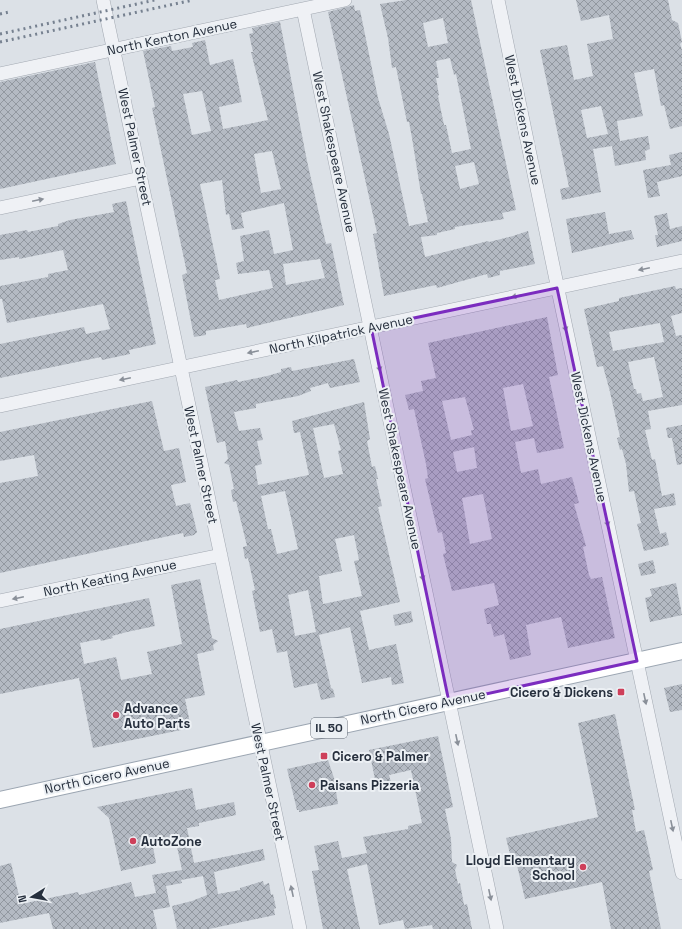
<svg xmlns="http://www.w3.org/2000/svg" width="682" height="929" font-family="'Space Grotesk',sans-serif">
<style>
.building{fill:url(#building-cross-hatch);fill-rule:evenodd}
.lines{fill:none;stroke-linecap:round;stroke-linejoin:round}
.minor-casing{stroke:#a2a8b1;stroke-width:14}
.major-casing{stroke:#9ca6b2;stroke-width:18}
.minor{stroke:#eff1f5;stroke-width:13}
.major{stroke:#fff;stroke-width:16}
.rail{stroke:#768190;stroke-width:3;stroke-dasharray:2 4;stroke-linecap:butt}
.oneway{fill:#8a9099}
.marked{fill:#7b2cbf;fill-opacity:0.2;stroke:#7b2cbf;stroke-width:3;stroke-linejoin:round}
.poi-dot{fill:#ce3f5a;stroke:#ecf0f4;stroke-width:1.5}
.labels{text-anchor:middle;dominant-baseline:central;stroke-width:4;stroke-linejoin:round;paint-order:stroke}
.shield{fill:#ecf0f4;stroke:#616974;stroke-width:1}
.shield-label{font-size:12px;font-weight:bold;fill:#262f3d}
.street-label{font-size:13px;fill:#262f3d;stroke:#ecf0f4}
.poi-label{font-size:13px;font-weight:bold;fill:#262f3d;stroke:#ecf0f4;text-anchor:start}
</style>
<defs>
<pattern id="building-cross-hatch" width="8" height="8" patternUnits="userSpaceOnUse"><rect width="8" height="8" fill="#b4bac3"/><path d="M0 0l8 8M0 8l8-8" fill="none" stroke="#9298a0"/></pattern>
</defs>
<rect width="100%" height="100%" fill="#dce1e7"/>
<path class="building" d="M406,0H471L516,210L502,213L504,219L455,227V229L437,233V235L421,237L425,257L488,241L489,242L513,236L528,231L535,264L500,271V275L488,278L487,274L437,288L436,285L384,296L373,234L377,233L328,12L354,5L355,11L360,10L378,98L389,134L409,226L428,222L422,194H421L412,138L409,122H407L396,67L392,68L388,38L380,4ZM443,18L448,43L428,47L423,23ZM450,58L454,75L456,74L471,149L452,153L446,125H444L438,96L439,95L436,78H439L436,61ZM474,162L479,184L460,189L455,166Z
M576,0H668L672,20L678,23L682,42L680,44L682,50V126L670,129L664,105L661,106L654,69L634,73L643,116L617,121L620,141L648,136L650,149L645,151L646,160L615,166L612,146L593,149L601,192L562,200L560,189L569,187L540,50L567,45L574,80L593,76L587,44L613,39L609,15L581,21ZM601,106L608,134L587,138L581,110Z
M280,22L307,161L326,244L331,243L344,305L247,328L246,324L206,331V335L194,337L182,275L187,273L152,108L155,107L143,51L171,46L172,51L193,47L192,43L205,40L210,65L233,59L238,82L242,102L219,107L223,129L268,120L251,52H253L249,34L253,33L252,28ZM202,91L211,131L192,135L183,94ZM272,151L281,189L261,193L254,154ZM222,180L226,215L229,214L232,230L244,228L241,213L284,203L293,250L274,254L269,230L240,236L244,261L236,263L238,274L269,270L273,288L219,300L215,280L220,279L200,184ZM320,259L325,278L286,285L283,264Z
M95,62L116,164L0,189V82Z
M682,152V176L657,182L660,196L648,198L643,170L671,165L669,155Z
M126,201L156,344L129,350L130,354L102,360L101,357L0,378V344L84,327L86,334L110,329L103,304L7,323L2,299H0V286L48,277V274L68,270L63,250L19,259V257L0,260V235L27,230L28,232L58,226V224L70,220L114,212L112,204Z
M605,212L609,234L631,230L634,239L572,253L566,219Z
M667,213L670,229L682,226V241L657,247L655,235H658L654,216Z
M675,286L676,289L682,288V313L671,316L676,336L682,335V405L648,411L651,429L645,430L652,460L655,459L662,496L674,493L676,505L654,509L660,534L666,532L669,545L644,551L637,524L641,523L634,491L629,492L626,464L622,449L620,450L617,438L620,437L610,392L603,366L597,367L584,309L619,301V298ZM660,323L664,342L613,351L609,332ZM654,357L663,397L643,401L641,393L637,394L636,389H634L628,362Z
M547,317L558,375L549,377L564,448L537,453L534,438L515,442L521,473L538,469L541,484L572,477L579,503L574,504L586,546L583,547L589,575L591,579L602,577L615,638L568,648L561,617L526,625L531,655L510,660L504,634L494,637L491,624H487L484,609L499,605L494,583L452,591L443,554L446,553L442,532L438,533L425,479L428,478L426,464L414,409L409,410L405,395L423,391L421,381L436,378L428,343ZM523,384L533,426L511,431L503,388ZM465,397L474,430H471L472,435L451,440L442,401ZM474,447L477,468L457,472L453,452ZM483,494L492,539L470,544L462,498Z
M354,359L360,382L330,388L328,383L310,388L311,391L298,396L256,404V408L234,412L239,431L260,428L263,440L257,441L262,464L255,466L258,485L309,475L300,432L294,433L292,421L364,402L370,439L367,441L372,467L375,466L378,479H376L382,506L378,507L400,602L360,611L369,650L396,644L404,683L392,685L391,677L362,683L350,627L319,635L331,688L333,689L335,697L321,700L317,683L294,688L287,651L277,653L272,629L260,632L252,591L255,590L248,558L245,559L243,547L247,546L236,501L233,502L231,490L234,489L229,465L224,463L228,459L225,441L217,443L205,387L237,380L238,382L267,376L281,372V369L291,367L292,371ZM334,424L341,450L338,451L343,474L324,478L313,428ZM285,491L298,549L277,554L271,529H268L261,496ZM354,535L359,560L354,561L362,596L323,604L319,576L342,571L335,539ZM308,590L316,632L295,636L288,595Z
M152,401L164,451L179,448L186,482L171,485L176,506L190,503L197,532L194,535L184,537L183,533L155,539L0,573V483L38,476L34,455L0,461V432Z
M682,425V464L677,465L672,438H668L666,428Z
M653,560L656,573L641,576L638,564Z
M200,579L212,638L218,641L213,645L214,650L197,654L205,695L185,699L191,728L93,748L79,678L0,694V629L149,598L155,626L127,632L112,636L113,638L101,641L100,639L80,643L84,664L116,657L121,680L152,674L147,652L182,644L171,585Z
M676,583L682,615L650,622L645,598L652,596L650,589Z
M411,611L413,622L395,626L393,615Z
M682,684V710L670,712L664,688Z
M615,714L635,810H632L636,832L644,830L653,870L649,871L661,929H611L602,882L525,899L515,857L511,858L506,838L598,817L578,723Z
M438,736L453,807L445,809L451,839L452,862L457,865L455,870L458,884L460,883L464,905L467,904L472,929H433L432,925L405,929L403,920L379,925L367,864L347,869L360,929H323L312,871L319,870L314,846L338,841L342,858L367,853L363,837L408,829V826L422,823L411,770L389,775L392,786L377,789L369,750Z
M328,760L334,778L338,804L299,812V810H297L287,769Z
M192,788L196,810L234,802L236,815L199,823V826L187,828L194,863L263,849L265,860L214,872L218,894L240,890V888L263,881L264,885L269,883L271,895L273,894L276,908L274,909L275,915L209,929H177L172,906L192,901L207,895L203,876L181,880L182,883L166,886L170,907L153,910L157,929H53L49,913L0,923V866L11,863L21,904L78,892L79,895L131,882L135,897L156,893L152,875L182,870L176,842L153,847L156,863L121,871L109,818L97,807Z"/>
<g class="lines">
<g class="minor-casing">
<path id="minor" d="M103,0L300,929
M498,0L561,304L682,873
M303,9L497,929
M0,74L345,0
M0,208L141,178
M0,406L682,261
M0,601L221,555"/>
</g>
<g class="major-casing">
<path id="major" d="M0,800L682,651"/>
</g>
<use href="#minor" class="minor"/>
<use href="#major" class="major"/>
<path class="rail" d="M0,14L9,12
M0,34L155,0
M0,42L193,0"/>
</g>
<defs><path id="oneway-solid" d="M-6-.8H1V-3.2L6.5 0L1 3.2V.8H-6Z"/></defs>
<g class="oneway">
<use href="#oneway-solid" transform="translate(38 200) rotate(-12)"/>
<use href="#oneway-solid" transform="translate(644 269) rotate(168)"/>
<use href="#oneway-solid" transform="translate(517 296) rotate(168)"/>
<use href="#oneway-solid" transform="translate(565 326) rotate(78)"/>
<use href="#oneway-solid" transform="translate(253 352) rotate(168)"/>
<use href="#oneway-solid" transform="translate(379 366) rotate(78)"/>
<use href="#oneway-solid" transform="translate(125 379) rotate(168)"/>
<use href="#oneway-solid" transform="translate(607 521) rotate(78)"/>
<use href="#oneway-solid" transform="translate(422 575) rotate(78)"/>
<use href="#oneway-solid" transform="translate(18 598) rotate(168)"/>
<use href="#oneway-solid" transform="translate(645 699) rotate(78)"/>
<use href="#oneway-solid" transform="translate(457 740) rotate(78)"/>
<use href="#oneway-solid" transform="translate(672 826) rotate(78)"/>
<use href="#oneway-solid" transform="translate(292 891) rotate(-102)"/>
<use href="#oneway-solid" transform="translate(490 895) rotate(78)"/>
</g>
<path class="marked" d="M557,288L637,661L449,702L371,327Z"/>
<g class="poi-dot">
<rect x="617" y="688" width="8" height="8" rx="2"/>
<circle cx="116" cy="715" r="4"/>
<rect x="320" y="752" width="8" height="8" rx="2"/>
<circle cx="312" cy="785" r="4"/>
<circle cx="133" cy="841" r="4"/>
<circle cx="583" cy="867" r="4"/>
</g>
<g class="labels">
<rect class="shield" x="311" y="718" width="36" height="20" rx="3"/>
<g class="shield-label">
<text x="329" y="728">IL 50</text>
</g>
<g class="street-label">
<text transform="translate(172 37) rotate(-12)">North Kenton Avenue</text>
<text transform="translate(523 120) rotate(78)">West Dickens Avenue</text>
<text transform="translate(135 147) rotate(78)">West Palmer Street</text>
<text transform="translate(334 152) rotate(78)">West Shakespeare Avenue</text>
<text transform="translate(341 334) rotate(-12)">North Kilpatrick Avenue</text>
<text transform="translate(589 437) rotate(78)">West Dickens Avenue</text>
<text transform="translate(201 465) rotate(78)">West Palmer Street</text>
<text transform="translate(400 469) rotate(78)">West Shakespeare Avenue</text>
<text transform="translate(110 578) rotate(-12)">North Keating Avenue</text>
<text transform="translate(423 707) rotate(-12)">North Cicero Avenue</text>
<text transform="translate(107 776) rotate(-12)">North Cicero Avenue</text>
<text transform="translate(268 782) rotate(78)">West Palmer Street</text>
</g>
<g class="poi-label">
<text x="613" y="692" text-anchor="end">Cicero &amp; Dickens</text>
<text x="124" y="708">Advance<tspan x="124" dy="15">Auto Parts</tspan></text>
<text x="332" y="756">Cicero &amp; Palmer</text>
<text x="320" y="785">Paisans Pizzeria</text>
<text x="141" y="841">AutoZone</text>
<text x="575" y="860" text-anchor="end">Lloyd Elementary<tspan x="575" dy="15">School</tspan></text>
</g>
</g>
<g transform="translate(32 897) rotate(259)" stroke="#ecf0f4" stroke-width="3" paint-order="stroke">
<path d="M0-3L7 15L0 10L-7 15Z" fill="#262f3d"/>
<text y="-6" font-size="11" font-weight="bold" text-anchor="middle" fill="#262f3d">N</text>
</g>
</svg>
